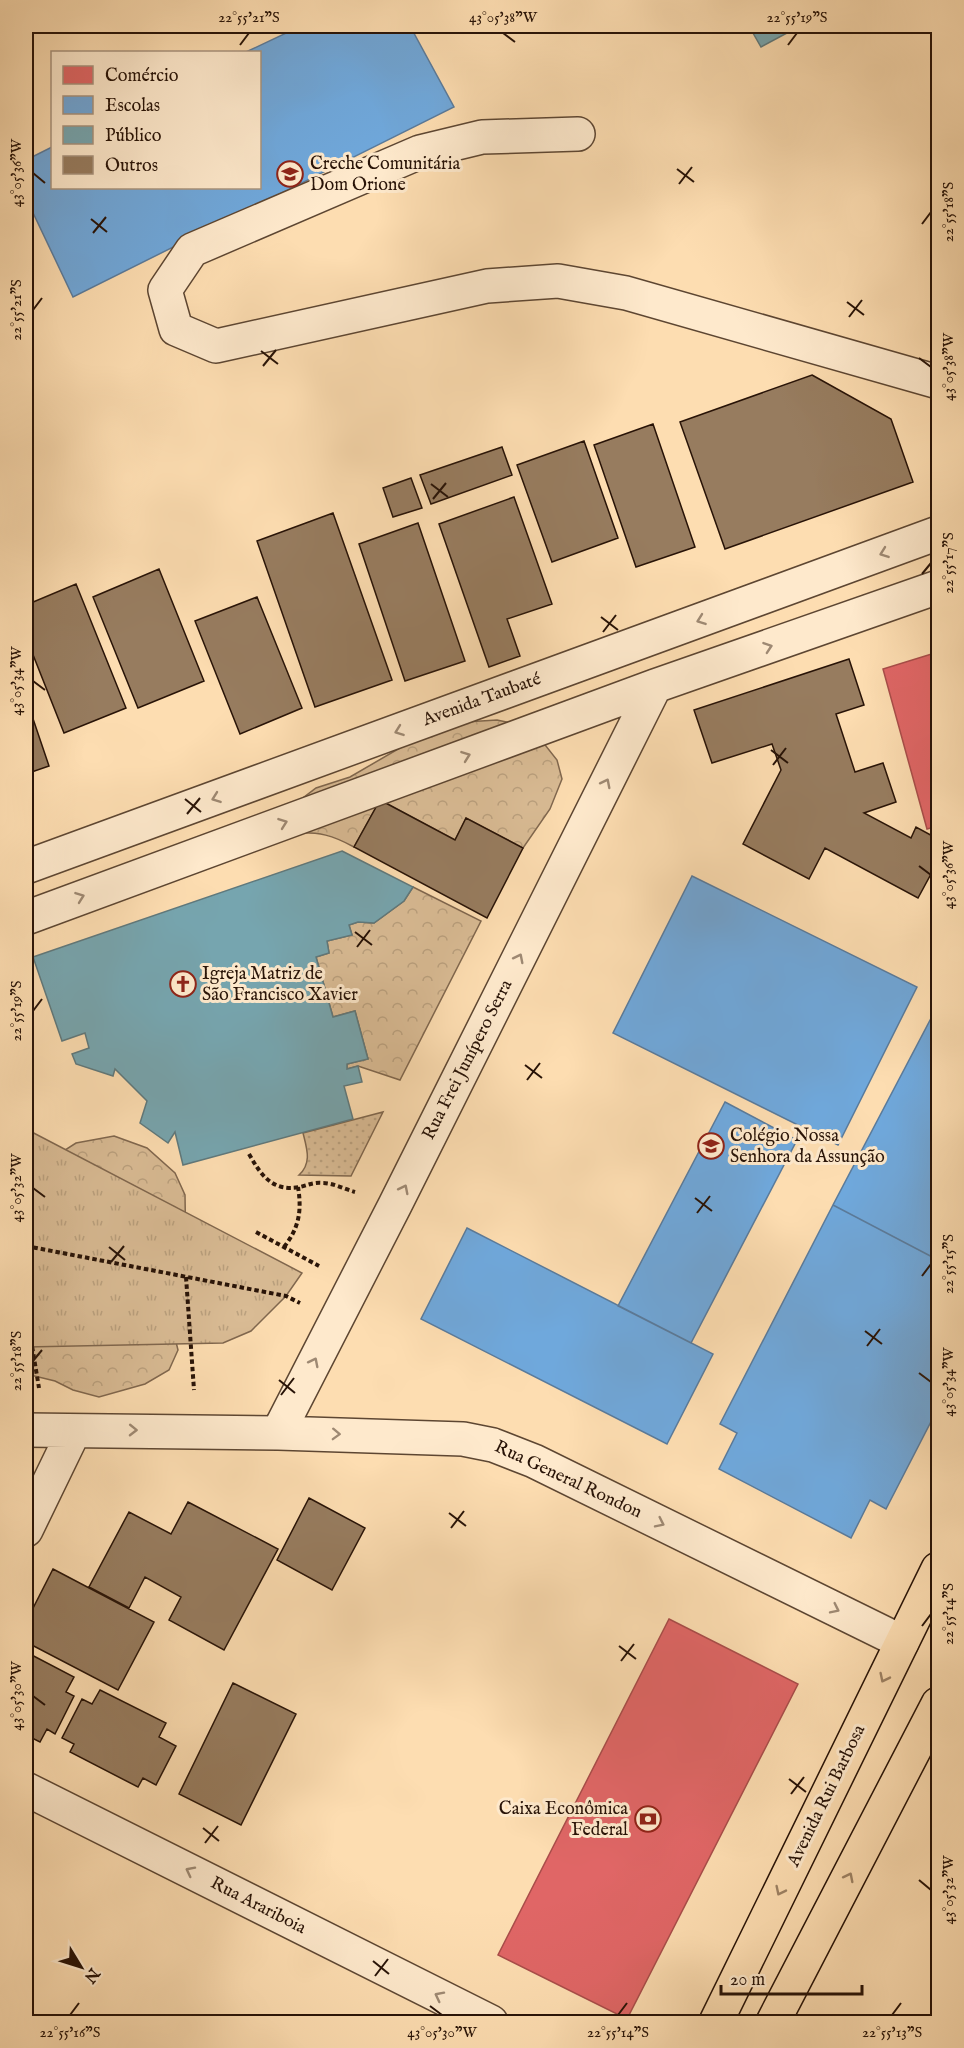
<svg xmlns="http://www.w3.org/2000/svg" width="964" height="2048" font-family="'IM FELL English',serif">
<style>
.grass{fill:url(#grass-dots);stroke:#80674e;stroke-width:1.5}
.forest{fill:url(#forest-crowns);stroke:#80674e;stroke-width:1.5}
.park{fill:url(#park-tufts);stroke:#80674e;stroke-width:1.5}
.shops{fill:#e06666;stroke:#a94d4a;stroke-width:1.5}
.schools{fill:#6fa8dc;stroke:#5a7b9c;stroke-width:1.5}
.public{fill:#76a5af;stroke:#5f797d;stroke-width:1.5}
.building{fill:#977c5f;stroke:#281307;stroke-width:1.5}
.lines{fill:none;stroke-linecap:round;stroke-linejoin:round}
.minor-casing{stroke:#5d4632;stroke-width:36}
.major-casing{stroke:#281307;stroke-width:36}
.path{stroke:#281307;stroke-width:4;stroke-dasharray:4.5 3;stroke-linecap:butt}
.minor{stroke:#fee9cc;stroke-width:33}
.major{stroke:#fdddb1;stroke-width:33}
.oneway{stroke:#9e8973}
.oneway2{stroke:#9d8264}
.ticks{fill:none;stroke:#281307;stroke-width:2}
.labels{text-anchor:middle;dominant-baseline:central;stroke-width:6;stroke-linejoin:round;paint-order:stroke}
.poi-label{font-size:18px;fill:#281307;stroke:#fee9cc;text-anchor:start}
.street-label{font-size:18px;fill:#281307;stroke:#fee9cc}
.neatline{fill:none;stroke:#281307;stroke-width:2}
.ticks-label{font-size:15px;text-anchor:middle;fill:#281307}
</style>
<defs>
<pattern id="grass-dots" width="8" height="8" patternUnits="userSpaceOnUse" patternTransform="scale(1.5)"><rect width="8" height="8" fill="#d9bb94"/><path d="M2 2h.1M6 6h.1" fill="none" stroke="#baa07e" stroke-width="1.8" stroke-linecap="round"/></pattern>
<pattern id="forest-crowns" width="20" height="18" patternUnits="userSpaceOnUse" patternTransform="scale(1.5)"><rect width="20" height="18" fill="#d9bb94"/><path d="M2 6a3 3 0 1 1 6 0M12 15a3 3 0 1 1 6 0" fill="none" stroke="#baa07e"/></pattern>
<pattern id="park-tufts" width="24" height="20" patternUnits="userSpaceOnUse" patternTransform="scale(1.5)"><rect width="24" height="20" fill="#d9bb94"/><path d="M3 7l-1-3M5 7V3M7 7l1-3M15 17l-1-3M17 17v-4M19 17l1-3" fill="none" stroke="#baa07e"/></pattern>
</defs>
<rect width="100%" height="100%" fill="#fdddb1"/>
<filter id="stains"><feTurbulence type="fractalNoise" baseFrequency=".00333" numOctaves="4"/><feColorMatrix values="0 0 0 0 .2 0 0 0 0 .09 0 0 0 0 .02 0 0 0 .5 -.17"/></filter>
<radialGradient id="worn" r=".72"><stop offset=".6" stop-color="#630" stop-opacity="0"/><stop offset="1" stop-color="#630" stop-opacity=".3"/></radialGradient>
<path class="grass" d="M383,1112L351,1176L299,1175C312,1163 307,1149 303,1133Z"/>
<path class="forest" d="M497,720L521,725L542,741L557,760L562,779L550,809L523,848L466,818L455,840L380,800L354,847C332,835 320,832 295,833L299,801L316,788L350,777L405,745L465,722Z
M413,887L481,921L400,1080L358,1066L347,1069V1064L368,1059L355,1011L333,1017L316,957L329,953L327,941L352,935L349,925L358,922L374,923L404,901Z
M114,1136L147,1148L175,1173L185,1195L186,1263L173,1330L178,1350L169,1370L145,1384L99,1397L73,1390L55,1381L26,1374V1180L40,1166L76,1143Z"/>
<path class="park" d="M26,1129L302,1273L286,1296L251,1331L223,1343L26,1347Z"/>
<path class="shops" d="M938,652V826L927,829L883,669Z
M669,1619L798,1684L627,2019L498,1955Z"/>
<path class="schools" d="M301,26H410L454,107L73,297L26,198V160L52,147V188H260V52H246Z
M692,876L917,987L838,1145L613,1033Z
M938,1005V1260L833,1205Z
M725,1102L797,1140L691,1343L618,1306Z
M833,1205L938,1260V1408L886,1509L870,1500L851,1538L719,1469L737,1433L720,1424Z
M467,1228L713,1354L667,1444L421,1319Z"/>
<path class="public" d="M749,26H800L761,47Z
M342,851L413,887L404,901L374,923L358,922L349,925L352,935L327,941L329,953L316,957L333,1017L355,1011L368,1059L347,1064V1069L358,1066L362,1082L344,1086L353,1119L183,1165L175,1132L168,1143L140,1123L147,1101L115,1069L113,1076L76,1064L72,1054L89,1048L85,1033L62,1041L33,957Z"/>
<path class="building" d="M812,375L891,419L913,482L725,549L680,422Z
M653,424L695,547L636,567L594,445Z
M584,441L618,538L552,562L517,465Z
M502,447L512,475L431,504L420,475Z
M411,478L422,508L393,517L383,488Z
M514,497L552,604L507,619L520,656L489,667L439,524Z
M333,513L392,680L315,707L257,541Z
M418,523L465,661L405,681L359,544Z
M159,569L204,681L138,708L93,597Z
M76,584L126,708L64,733L26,637V605Z
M257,597L302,708L240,734L195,621Z
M849,659L864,705L836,714L855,772L883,763L896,802L864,813L911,838L916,827L938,839V861L918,898L825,848L809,879L743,844L781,770L772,744L712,763L694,710Z
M26,698L49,766L26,774Z
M380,800L455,840L466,818L523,848L487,918L354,847Z
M309,1498L365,1528L332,1590L277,1560Z
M188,1502L278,1549L224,1650L169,1620L181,1597L145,1577L129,1608L89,1587L129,1512L171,1534Z
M53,1569L154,1622L118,1690L26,1642V1622Z
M26,1652L74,1677L66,1692L74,1696L55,1734L47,1729L40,1742L26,1735Z
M233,1683L296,1714L241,1825L179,1794Z
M100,1690L166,1723L159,1737L176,1746L156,1785L143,1778L138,1787L70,1752L74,1744L62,1738L82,1699L92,1704Z"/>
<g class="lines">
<g class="minor-casing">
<path id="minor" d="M578,134L482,137L420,152L192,250L165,290L176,329L216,346L487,286L558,281L626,293L938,382
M26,867L938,533
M26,918L655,686L938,587
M26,1430L278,1433L463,1439L493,1445L534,1461L902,1642
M278,1433L395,1205L655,686
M26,1530L74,1431
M26,1789L491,2022"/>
</g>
<g class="major-casing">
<path id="major" d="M716,2022L938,1569
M773,2022L938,1704"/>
</g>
<path class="path" d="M249,1154C261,1175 272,1192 300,1187C308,1185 314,1182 323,1183C333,1183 344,1189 355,1192
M256,1232L319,1266
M26,1246L286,1296L300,1303
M284,1247C299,1228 302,1211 298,1187
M186,1277L194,1390
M26,1310L39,1388"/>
<use href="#minor" class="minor"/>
<use href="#major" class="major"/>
</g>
<defs><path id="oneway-chevron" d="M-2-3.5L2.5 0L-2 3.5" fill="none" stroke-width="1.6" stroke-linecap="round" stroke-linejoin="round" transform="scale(1.5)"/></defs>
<g class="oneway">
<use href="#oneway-chevron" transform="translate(884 553) rotate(160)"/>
<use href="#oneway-chevron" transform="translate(701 620) rotate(160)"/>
<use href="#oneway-chevron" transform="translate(768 647) rotate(-19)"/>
<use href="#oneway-chevron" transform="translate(399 731) rotate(160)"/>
<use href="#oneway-chevron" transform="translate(466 756) rotate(-20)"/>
<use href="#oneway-chevron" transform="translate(606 783) rotate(-63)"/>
<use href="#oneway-chevron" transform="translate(216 798) rotate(160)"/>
<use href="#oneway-chevron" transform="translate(283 823) rotate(-20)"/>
<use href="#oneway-chevron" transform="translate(80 897) rotate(-20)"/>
<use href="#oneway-chevron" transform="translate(519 958) rotate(-63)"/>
<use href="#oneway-chevron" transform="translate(404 1189) rotate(-63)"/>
<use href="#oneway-chevron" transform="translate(314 1362) rotate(-63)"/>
<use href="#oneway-chevron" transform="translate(133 1430) rotate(1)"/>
<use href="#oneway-chevron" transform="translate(336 1434) rotate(2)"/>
<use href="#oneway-chevron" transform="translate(660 1523) rotate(26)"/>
<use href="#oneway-chevron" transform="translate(835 1609) rotate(26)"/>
<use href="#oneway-chevron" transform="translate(190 1871) rotate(-153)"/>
<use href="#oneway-chevron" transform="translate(439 1996) rotate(-153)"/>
</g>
<g class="oneway2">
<use href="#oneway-chevron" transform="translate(884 1678) rotate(116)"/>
<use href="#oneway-chevron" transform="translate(849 1877) rotate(-63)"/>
<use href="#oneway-chevron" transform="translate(780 1891) rotate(116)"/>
</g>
<path class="ticks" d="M503,33L515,42M240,45L249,33M788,45L797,33M677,169L694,182M33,173L45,183M679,184L692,167M91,219L107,232M922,224L931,212M93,233L106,217M847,302L864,315M33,310L42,298M849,317L862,300M261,351L278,364M919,358L931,367M263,366L276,350M431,484L448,497M433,499L446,483M922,574L931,563M601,617L618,630M603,632L616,615M33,681L45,690M771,750L788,763M773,765L786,748M185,799L201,812M187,814L200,798M919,866L931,875M355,932L372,945M357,947L370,930M33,1011L42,999M525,1065L542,1078M527,1080L540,1063M33,1188L45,1197M695,1198L712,1211M697,1213L710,1196M109,1247L125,1260M111,1262L124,1246M922,1276L931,1264M865,1331L882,1344M867,1346L880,1329M33,1361L42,1350M919,1373L931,1382M279,1380L295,1393M281,1395L294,1378M449,1513L466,1526M451,1528L464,1511M922,1626L931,1614M619,1646L636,1659M621,1661L634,1644M33,1696L45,1705M789,1779L806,1792M791,1794L804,1777M203,1828L219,1841M205,1843L218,1826M919,1880L931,1890M373,1961L389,1974M375,1976L388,1959M430,2006L442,2015M70,2015L79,2003M618,2015L627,2003M892,2015L901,2003"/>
<defs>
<g id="school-ring" transform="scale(1.35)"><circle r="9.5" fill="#fee9cc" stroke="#8f2418" stroke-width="1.5"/><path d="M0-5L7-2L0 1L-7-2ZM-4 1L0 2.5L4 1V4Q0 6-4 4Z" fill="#8f2418"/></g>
<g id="church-ring" transform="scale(1.35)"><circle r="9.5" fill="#fee9cc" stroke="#8f2418" stroke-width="1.5"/><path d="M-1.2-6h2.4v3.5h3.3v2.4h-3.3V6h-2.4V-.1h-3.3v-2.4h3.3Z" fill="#8f2418"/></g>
<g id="bank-ring" transform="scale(1.35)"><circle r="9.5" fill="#fee9cc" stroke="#8f2418" stroke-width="1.5"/><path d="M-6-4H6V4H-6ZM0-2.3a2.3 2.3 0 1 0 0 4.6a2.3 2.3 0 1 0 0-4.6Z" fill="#8f2418"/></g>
</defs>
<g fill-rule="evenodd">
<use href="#school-ring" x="290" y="174"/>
<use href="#church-ring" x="183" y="984"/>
<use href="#school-ring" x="711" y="1146"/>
<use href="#bank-ring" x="648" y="1819"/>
</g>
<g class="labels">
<g class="poi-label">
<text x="310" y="164">Creche Comunitária<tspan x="310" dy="21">Dom Orione</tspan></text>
<text x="202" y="974">Igreja Matriz de<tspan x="202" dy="21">São Francisco Xavier</tspan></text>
<text x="730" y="1136">Colégio Nossa<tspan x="730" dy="21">Senhora da Assunção</tspan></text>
<text x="628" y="1809" text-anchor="end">Caixa Econômica<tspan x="628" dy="21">Federal</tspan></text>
</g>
<g class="street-label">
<text transform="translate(482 700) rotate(-20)">Avenida Taubaté</text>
<text transform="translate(468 1060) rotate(-63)">Rua Frei Junípero Serra</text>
<text transform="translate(568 1480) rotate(25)">Rua General Rondon</text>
<text transform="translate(827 1796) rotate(-64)">Avenida Rui Barbosa</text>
<text transform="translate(258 1906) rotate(27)">Rua Arariboia</text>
</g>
</g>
<rect width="964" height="2048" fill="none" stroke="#fdddb1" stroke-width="66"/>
<rect x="51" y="51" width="210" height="138" fill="#fee9cc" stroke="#a8937d" stroke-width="1.5"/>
<rect x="63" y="66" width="30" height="18" fill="#e06666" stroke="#a8937d" stroke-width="1.5"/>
<text x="105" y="81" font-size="18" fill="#281307">Comércio</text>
<rect x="63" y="96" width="30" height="18" fill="#6fa8dc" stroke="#a8937d" stroke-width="1.5"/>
<text x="105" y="111" font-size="18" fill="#281307">Escolas</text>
<rect x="63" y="126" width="30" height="18" fill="#76a5af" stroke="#a8937d" stroke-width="1.5"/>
<text x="105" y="141" font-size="18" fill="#281307">Público</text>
<rect x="63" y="156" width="30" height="18" fill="#977c5f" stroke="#a8937d" stroke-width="1.5"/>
<text x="105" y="171" font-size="18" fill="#281307">Outros</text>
<g transform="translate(81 1967) rotate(128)" stroke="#fee9cc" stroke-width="4.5" paint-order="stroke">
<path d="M0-4.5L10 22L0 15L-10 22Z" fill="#281307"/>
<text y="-9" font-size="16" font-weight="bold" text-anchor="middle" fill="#281307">N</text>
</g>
<path d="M721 1985v9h141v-9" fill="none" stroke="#281307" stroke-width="3"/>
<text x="730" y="1985" font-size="18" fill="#281307" stroke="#fee9cc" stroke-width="4.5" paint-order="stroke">20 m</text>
<rect x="33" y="33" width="898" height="1982" class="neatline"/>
<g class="ticks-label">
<text x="249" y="22">22°55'21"S</text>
<text x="503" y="22">43°05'38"W</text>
<text x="797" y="22">22°55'19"S</text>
<text transform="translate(16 173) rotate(-90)" y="5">43°05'36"W</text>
<text transform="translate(948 212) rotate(-90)" y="5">22°55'18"S</text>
<text transform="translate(16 310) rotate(-90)" y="5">22°55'21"S</text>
<text transform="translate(948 367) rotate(-90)" y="5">43°05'38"W</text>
<text transform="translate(948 563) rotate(-90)" y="5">22°55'17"S</text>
<text transform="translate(16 681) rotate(-90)" y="5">43°05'34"W</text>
<text transform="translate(948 875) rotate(-90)" y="5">43°05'36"W</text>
<text transform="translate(16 1011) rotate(-90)" y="5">22°55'19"S</text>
<text transform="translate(16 1188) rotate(-90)" y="5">43°05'32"W</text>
<text transform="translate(948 1264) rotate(-90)" y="5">22°55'15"S</text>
<text transform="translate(16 1361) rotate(-90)" y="5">22°55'18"S</text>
<text transform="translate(948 1382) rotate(-90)" y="5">43°05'34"W</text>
<text transform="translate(948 1614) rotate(-90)" y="5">22°55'14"S</text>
<text transform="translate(16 1696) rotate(-90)" y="5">43°05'30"W</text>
<text transform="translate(948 1890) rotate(-90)" y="5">43°05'32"W</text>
<text x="70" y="2037">22°55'16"S</text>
<text x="442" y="2037">43°05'30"W</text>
<text x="618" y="2037">22°55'14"S</text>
<text x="892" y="2037">22°55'13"S</text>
</g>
<rect width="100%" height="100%" filter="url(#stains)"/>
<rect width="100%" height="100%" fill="url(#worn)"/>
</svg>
